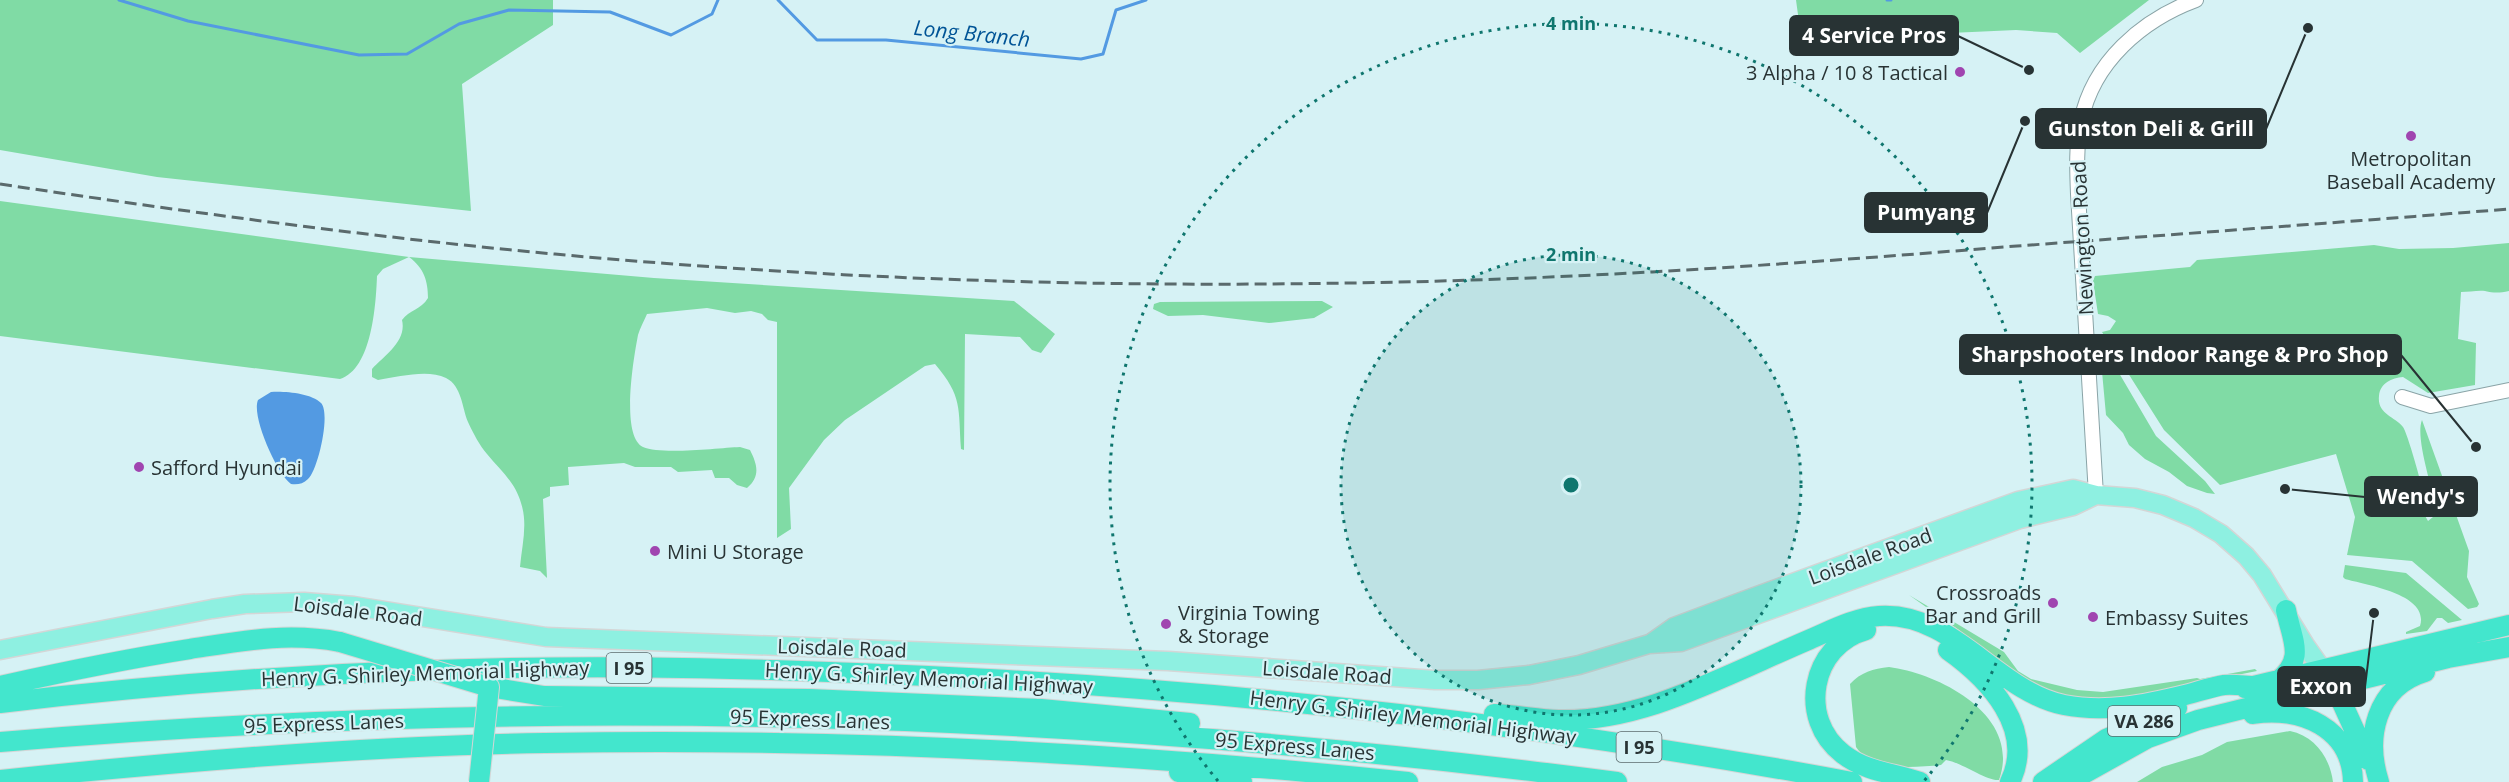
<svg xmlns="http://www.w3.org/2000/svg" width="2509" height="782" font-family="'Open Sans',sans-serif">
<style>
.green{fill:#80dba5}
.water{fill:#539ae2}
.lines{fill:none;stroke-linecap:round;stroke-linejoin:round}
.stream{stroke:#539ae2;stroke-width:3}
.minor-casing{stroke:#8aa4a7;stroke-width:16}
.major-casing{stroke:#d4d6d6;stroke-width:21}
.highway-casing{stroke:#d4d6d6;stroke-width:22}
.minor{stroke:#fff;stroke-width:14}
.major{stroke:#8ef0e1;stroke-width:18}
.highway{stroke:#43e6cd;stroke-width:20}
.rail{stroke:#5a6a6c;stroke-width:3;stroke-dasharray:12 6;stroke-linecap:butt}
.highway-bridge-casing{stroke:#d4d6d6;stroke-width:22;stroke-linecap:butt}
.highway-bridge{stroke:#43e6cd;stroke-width:20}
.ring{fill:none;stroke:#0f766e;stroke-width:3;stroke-dasharray:3 6}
.poi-dot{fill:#a045b0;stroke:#d6f2f5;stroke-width:2}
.labels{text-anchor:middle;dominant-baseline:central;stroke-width:4.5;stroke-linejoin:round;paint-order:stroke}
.shield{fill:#d6f2f5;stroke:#5c6c6e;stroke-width:1.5}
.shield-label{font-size:18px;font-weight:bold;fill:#283334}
.poi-label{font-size:20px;fill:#283334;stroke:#d6f2f5;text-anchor:start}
.street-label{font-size:20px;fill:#283334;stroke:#d6f2f5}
.water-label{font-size:21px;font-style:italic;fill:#005496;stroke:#d6f2f5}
.centre{fill:#0f766e;stroke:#d6f2f5;stroke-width:3}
.ring-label{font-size:18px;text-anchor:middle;font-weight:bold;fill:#0f766e;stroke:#d6f2f5;stroke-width:4.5;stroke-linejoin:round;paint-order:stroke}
.leader{fill:none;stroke:#283334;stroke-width:2}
.callout-dot{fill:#283334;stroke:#d6f2f5;stroke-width:2}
.callout{fill:#283334;stroke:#283334;stroke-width:2}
.callout-label{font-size:21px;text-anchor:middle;font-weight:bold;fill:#fff}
</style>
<rect width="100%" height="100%" fill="#d6f2f5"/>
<path class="green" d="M0,0H553V25L462,84L471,211L157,177L0,150Z
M1796,0H2149L2080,53L2057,33L2016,30L1818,39L1814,36V27L1810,23L1799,22Z
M0,201L409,257L654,278L1014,301L1055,334L1041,353L1032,350L1020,337L965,334L964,450L961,449C958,408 963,397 935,364L925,366L845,420L824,440L789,488L791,529L777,538V322L768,320L762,314L751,311L735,313L707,308L647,314C644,321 640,328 638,335C634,356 620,436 643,447C661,455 718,448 740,447L750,450C757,464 761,476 747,488L737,485L729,478H715L712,470L678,472L671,467H635L624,463L568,467L569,485L550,487V496L543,499L547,578L540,571L520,567C522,545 528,524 521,503C515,482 501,471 487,454C480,446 473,433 468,422C462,408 462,386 446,378C427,369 399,377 378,380L372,377V369C385,355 407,341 402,320C409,310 421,310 428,298C428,281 424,268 409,257L383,269L377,276C376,304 372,369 340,379L0,336Z
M2509,243V291C2499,293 2494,293 2485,291C2479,290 2468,292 2461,292L2458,339L2476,343L2475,385L2428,393L2403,377C2392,378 2380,383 2379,396C2377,414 2394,416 2403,427C2407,432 2423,487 2423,495C2424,509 2420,507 2428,521L2433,517L2436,507C2432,487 2415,437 2422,420L2469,551L2467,577L2479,604L2477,607L2468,609L2412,561L2347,555L2355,517L2336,454L2220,485L2164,430L2102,332L2110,330L2116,321L2108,316L2098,314L2093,281L2095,276L2179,268L2190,267L2197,260L2374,245L2399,249L2453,248Z
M1322,301L1333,307L1314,318L1269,323L1203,315L1168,316L1153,309L1154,304L1160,302Z
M2099,339L2156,436L2205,481L2215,494L2207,493L2187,486L2169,472L2145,459L2129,445L2123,433L2106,415Z
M2345,565L2406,573L2462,620L2448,623L2442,618H2437L2427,631L2406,634V632L2420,626C2430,594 2366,585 2345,579L2343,577Z
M1909,595L2004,652L2018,671L2031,679L2077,690L2103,692L2197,678L2200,679L2255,669L2257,671L2117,699L2077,698L2041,690L1996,660L1959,630Z
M1889,667C1941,674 2022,716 1999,780C1986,781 1963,763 1946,760L1941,765C1915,767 1873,773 1856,747L1850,684C1861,672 1873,669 1889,667Z
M2290,731C2315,736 2330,758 2333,782H2137L2162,767L2202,755L2227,742Z"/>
<path class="water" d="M271,392C284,391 311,393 321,403C331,413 318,470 308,479C303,484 297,485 291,484C277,474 251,416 258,400Z"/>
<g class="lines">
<path class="stream" d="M119,0L188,21L359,55L407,54L459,24L509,10L610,12L671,35L712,14L718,0
M778,0L817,40H886L1081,59L1103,54L1116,10L1146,0
M1887,0H1891"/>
<g class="minor-casing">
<path id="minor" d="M2402,397L2431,406L2509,390
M2096,495L2078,194C2077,170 2076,145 2081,121C2093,62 2142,20 2196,0"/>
</g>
<g class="major-casing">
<path id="major" d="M1650,644L1674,627L1738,603L2018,501L2073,489L2096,495L2135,498L2163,505L2194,518L2221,534L2246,556L2262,575L2305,645L2329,679
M0,650L212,609L245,604L304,602L354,606L546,637L1168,661L1435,680H1478L1529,675L1579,665L1649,644L1681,642L2020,519L2073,506L2096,495"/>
</g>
<g class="highway-casing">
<path id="highway" d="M1866,630C1811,645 1797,719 1843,754C1866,772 1894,773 1920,782
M1948,650C1989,679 2036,729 2010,782
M2278,681C2306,658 2292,641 2286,610
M2334,685L2368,760
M0,686C63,672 126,659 190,649C242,641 287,632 340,642
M489,687L544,696L809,699L1041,709L1190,723
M2245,688L2509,625
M0,703C136,687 273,676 410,671C603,663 797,669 989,679C1279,695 1567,729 1852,782
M1494,714C1516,715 1537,719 1558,720C1591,721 1625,714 1656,704C1707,687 1757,662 1806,641C1830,631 1853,618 1879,616C1953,611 1996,691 2064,705C2105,713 2145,705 2185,695C2197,692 2211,687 2224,685C2234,684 2246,686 2256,686
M2253,714C2300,706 2352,728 2353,782
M0,742C539,696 1081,711 1617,782
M1179,772L1242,782
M0,780C181,761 362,746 545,743C833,738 1122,752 1408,782
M2043,782L2106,739L2177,708
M2069,782L2148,738L2198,720L2448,658L2509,647
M2379,782C2365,738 2375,687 2425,672"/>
</g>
<use href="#minor" class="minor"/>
<use href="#major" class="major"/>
<use href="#highway" class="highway"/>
<path class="rail" d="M0,184C167,209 334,232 502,249C783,277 1066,288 1348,283C1572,280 1794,264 2017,246C2181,234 2345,222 2509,209"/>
<g class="highway-bridge-casing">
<path id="highway-bridge" d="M340,642L489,687L479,782"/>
</g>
<use href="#highway-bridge" class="highway-bridge"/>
</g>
<circle cx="1571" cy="485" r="230" fill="#0f766e" fill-opacity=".12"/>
<g class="ring">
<circle cx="1571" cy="485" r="230"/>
<path d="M1218 781A461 461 0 1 1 1924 781"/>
</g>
<g class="poi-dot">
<circle cx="1960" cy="72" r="6"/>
<circle cx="2411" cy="136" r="6"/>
<circle cx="139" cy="467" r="6"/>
<circle cx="655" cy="551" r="6"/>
<circle cx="2053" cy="603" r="6"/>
<circle cx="2093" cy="617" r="6"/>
<circle cx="1166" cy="624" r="6"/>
</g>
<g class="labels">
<g class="shield">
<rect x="606.5" y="653" width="45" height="30" rx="4.5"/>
<rect x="2108" y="706" width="72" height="30" rx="4.5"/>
<rect x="1616.5" y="732" width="45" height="30" rx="4.5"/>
</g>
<g class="shield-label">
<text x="629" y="668">I 95</text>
<text x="2144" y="721">VA 286</text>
<text x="1639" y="747">I 95</text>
</g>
<g class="poi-label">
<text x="1948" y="72" text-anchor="end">3 Alpha / 10 8 Tactical</text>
<text x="2411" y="158" text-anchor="middle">Metropolitan<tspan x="2411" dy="23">Baseball Academy</tspan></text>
<text x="151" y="467">Safford Hyundai</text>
<text x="667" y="551">Mini U Storage</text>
<text x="2041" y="592" text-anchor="end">Crossroads<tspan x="2041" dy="23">Bar and Grill</tspan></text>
<text x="1178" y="612">Virginia Towing<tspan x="1178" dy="23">&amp; Storage</tspan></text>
<text x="2105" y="617">Embassy Suites</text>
</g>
<g class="street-label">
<text transform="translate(2082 238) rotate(-93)">Newington Road</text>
<text transform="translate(1870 556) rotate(-20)">Loisdale Road</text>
<text transform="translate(358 611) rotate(7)">Loisdale Road</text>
<text transform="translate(842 648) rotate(2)">Loisdale Road</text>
<text transform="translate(1327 672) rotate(4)">Loisdale Road</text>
<text transform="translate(425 673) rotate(-2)">Henry G. Shirley Memorial Highway</text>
<text transform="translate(929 678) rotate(3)">Henry G. Shirley Memorial Highway</text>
<text transform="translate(1413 717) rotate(7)">Henry G. Shirley Memorial Highway</text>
<text transform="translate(810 719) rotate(2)">95 Express Lanes</text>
<text transform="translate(324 723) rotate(-2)">95 Express Lanes</text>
<text transform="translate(1295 746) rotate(5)">95 Express Lanes</text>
</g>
<g class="water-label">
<text transform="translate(972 33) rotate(6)">Long Branch</text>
</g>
</g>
<circle cx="1571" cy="485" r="9" class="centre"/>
<g class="ring-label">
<text x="1571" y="30">4 min</text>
<text x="1571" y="261">2 min</text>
</g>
<path class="leader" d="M2029 70L1958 36M2308 28L2266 129M2025 121L1987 213M2476 447L2401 355M2285 489L2365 497M2374 613L2365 687"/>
<g class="callout-dot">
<circle cx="2029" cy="70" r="6"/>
<circle cx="2308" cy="28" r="6"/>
<circle cx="2025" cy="121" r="6"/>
<circle cx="2476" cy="447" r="6"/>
<circle cx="2285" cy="489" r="6"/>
<circle cx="2374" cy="613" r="6"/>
</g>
<g class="callout">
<rect x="1790" y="16" width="168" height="39" rx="6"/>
<rect x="2036" y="109" width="230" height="39" rx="6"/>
<rect x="1865" y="193" width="122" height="39" rx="6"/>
<rect x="1960" y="335" width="441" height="39" rx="6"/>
<rect x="2365" y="477" width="112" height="39" rx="6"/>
<rect x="2278" y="667" width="87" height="39" rx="6"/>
</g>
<g class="callout-label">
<text x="1874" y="43">4 Service Pros</text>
<text x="2151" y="136">Gunston Deli &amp; Grill</text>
<text x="1926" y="220">Pumyang</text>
<text x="2180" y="362">Sharpshooters Indoor Range &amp; Pro Shop</text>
<text x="2421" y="504">Wendy's</text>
<text x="2321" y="694">Exxon</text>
</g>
</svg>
